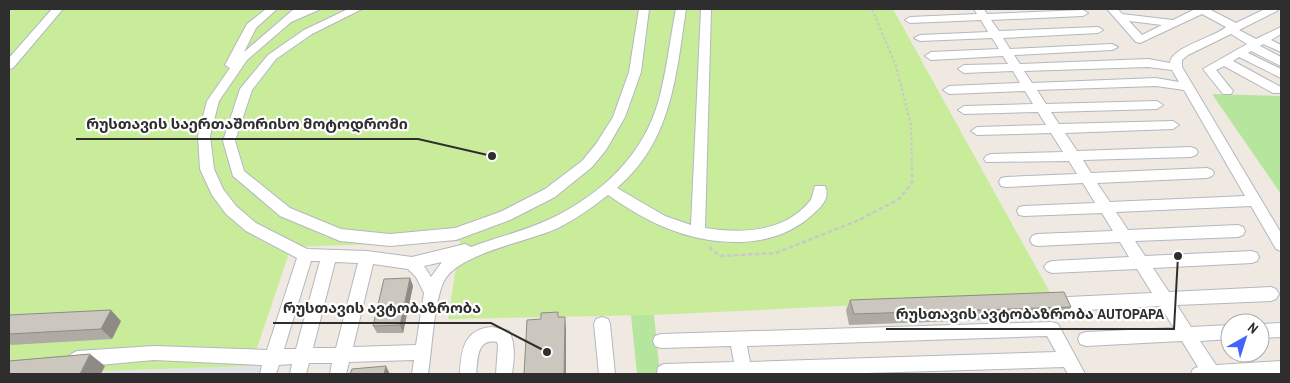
<svg xmlns="http://www.w3.org/2000/svg" width="1290" height="383" font-family="'Archivo Narrow','Noto Sans Georgian',sans-serif">
<style>
.industrial{fill:#e3e1e8}
.green{fill:#b6e59e}
.pitch{fill:#c9ec9a}
.lines{fill:none;stroke-linecap:round;stroke-linejoin:round}
.minor-casing{stroke:#b4b7c1;stroke-width:2}
.path-far1{stroke:#c9c9c9;stroke-width:2;stroke-dasharray:3 2;stroke-linecap:butt}
.path{stroke:#c9c9c9;stroke-width:2.5;stroke-dasharray:4.5 2.5;stroke-linecap:butt}
.minor{fill:#fff;fill-rule:evenodd}
.wall{fill:#afaba4}
.shaded-wall{fill:#8e8b86}
.building{fill:#cbc7bf;stroke:#8e8b86}
.leader{fill:none;stroke:#2e2e2e;stroke-width:2}
.callout-dot{fill:#2e2e2e;stroke:#fff;stroke-width:2}
.callout-label{font-size:15px;text-anchor:middle;font-weight:bold;fill:#2e2e2e;stroke:#fff;stroke-width:4.5;stroke-linejoin:round;paint-order:stroke}
</style>
<rect width="100%" height="100%" fill="#efe9e1"/>
<path class="industrial" d="M274,357L268,374H9L250,366L252,358Z"/>
<path class="green" d="M1212,94L1281,96V194Z
M631,315H654L660,374H637Z"/>
<path class="pitch" d="M9,9H893L1052,296L654,315L448,319L460,241L291,247L251,366L9,374Z"/>
<g class="lines">
<g class="minor-casing">
<path id="minor" d="M52,9H63L13,68L9,69V58Z
M266,9H277L256,28L244,52L294,9H321L291,22L247,60L219,101L210,136L214,169L223,189L236,206L256,223L307,249L367,251L412,257L465,244L471,247C497,237 525,231 550,219C602,194 644,155 659,99C667,69 670,39 676,9H686C676,76 672,141 617,188L665,216L691,225L701,9H711L705,228C742,234 785,232 810,201C813,197 813,191 815,186H825C831,198 820,208 812,215C773,251 711,247 664,227C644,219 626,207 608,195C593,207 577,218 560,227C532,241 458,253 444,281C434,301 432,349 428,374H412L414,360L349,362L346,374H330L332,363H309L306,374H290L292,364L279,365L276,374H260L262,365L154,360L77,367L71,364L69,359L71,354L77,351L154,346L267,350L297,258L246,231L226,214L212,195L200,169L198,136L207,101L230,68L225,65L247,24ZM311,261H320L296,349H284ZM335,262L358,263L336,348H313ZM442,262L431,277L424,266ZM373,264L408,269L416,277L424,293L416,345L353,347Z
M348,9H362L312,34L276,59L252,90L235,141L244,171L290,208L341,229L390,234L455,228L500,212L545,189L582,161L596,144L613,117L629,72L639,9H649L641,72L625,117L606,150L592,167L555,197L510,220L456,240L390,246L340,241L280,216L233,176L223,141L240,89L268,55L304,30Z
M974,9H984L987,14L1083,10L1088,13L1083,16L991,20L999,31L1098,27L1103,30L1098,33L1003,38L1010,49L1112,44L1118,47L1112,50L1014,55L1020,64L1148,59L1170,63C1171,47 1215,37 1226,27L1202,14L1140,43L1136,42L1107,9H1118L1122,14L1173,20L1195,9H1209L1236,23L1265,9H1278L1277,11L1239,30L1256,39L1281,27V34L1271,40L1281,45V52L1263,44L1260,46L1281,57V66L1251,51L1248,53L1281,69V78L1239,57L1233,61L1281,87V93H1273L1224,66L1216,70L1233,91L1231,94H1223L1203,69L1247,44L1231,34L1188,55L1182,60V67L1281,233V251L1276,249L1251,206L1116,212L1128,230L1238,225L1243,227L1245,231L1243,235L1238,237L1135,241L1145,256L1252,251L1257,253L1259,257L1257,261L1252,263L1153,268L1169,292L1271,287L1276,289L1279,294L1276,299L1271,301L1177,305L1191,327L1230,325V339L1200,341L1216,365L1281,361V374H1191L1193,369L1198,367L1182,341L1086,346L1080,344L1078,339L1080,334L1086,332L1174,328L1160,306L1068,311L1062,309L1060,304L1062,299L1068,297L1152,293L1137,269L1052,273L1047,271L1044,267L1047,263L1052,261L1129,257L1120,242L1037,246L1032,244L1030,240L1032,236L1037,234L1113,231L1102,213L1024,216L1019,215L1017,211L1019,207L1024,206L1095,203L1083,183L1006,187L1001,186L999,182L1001,178L1006,177L1077,174L1069,161L986,162L984,159L986,156L991,154L1063,152L1051,133L977,135L971,131L977,127L1046,125L1038,112L964,114L958,110L964,106L1033,104L1025,91L949,94L943,90L949,86L1020,83L1013,71L964,73L958,69L964,65L1008,64L1003,56L931,60L925,56L931,52L999,49L992,38L920,41L914,38L920,35L988,32L981,20L910,23L905,20L910,17L977,14ZM1129,21L1162,25L1142,35ZM1148,67L1172,70L1179,82L1156,78L1032,83L1024,71ZM1156,86L1184,90L1245,196L1110,202L1097,183L1207,178L1212,176L1214,173L1212,170L1207,168L1091,173L1083,160L1191,157L1196,155L1198,152L1196,149L1191,147L1077,151L1065,133L1173,129L1179,125L1173,121L1059,124L1051,112L1157,109L1163,105L1157,101L1046,104L1037,90Z
M602,317L608,319L610,324L615,374H599L594,324L596,319Z
M1052,322L1058,324L1085,374H1068L1064,367L831,374H657L658,367L664,364L734,362L731,346L661,348L655,346L653,341L655,336L661,334ZM1047,336L1056,352L750,362L747,346Z
M1281,323V337L1260,338V324Z
M492,327L509,331C516,345 514,359 512,374H496L498,345L497,342C476,338 478,360 476,374H460C461,350 464,329 492,327Z"/>
</g>
<path class="path-far1" d="M872,9L896,66L911,125L912,169"/>
<path class="path" d="M709,247L720,256L776,253L859,220L899,199L912,183V167"/>
<use href="#minor" class="minor"/>
</g>
<path class="wall" d="M410,278L413,286L403,333H377L373,326Z
M850,300L1071,307L1063,317L849,325L846,310Z
M9,315L121,321L112,339L11,345L9,343Z"/>
<path class="shaded-wall" d="M410,278L413,286L403,333L400,325Z
M111,310L121,321L112,339L101,329Z
M565,317L566,328V374H564Z
M90,354L105,366L101,374H80Z
M386,366L390,374H384Z"/>
<path class="building" d="M410,278L400,325L373,326L384,279Z
M1064,292L1071,307L854,314L850,300Z
M111,310L101,329L9,334V315Z
M558,312V317H565L564,374H524L527,320L541,319V313Z
M90,354L80,374H9V361Z
M386,366L384,374H350L352,369Z"/>
<path class="leader" d="M492 156L418 139H76M547 352L491 323H273M1178 256L1174 329H886"/>
<g class="callout-dot">
<circle cx="492" cy="156" r="5"/>
<circle cx="547" cy="352" r="5"/>
<circle cx="1178" cy="256" r="5"/>
</g>
<g class="callout-label">
<text x="247" y="129">რუსთავის საერთაშორისო მოტოდრომი</text>
<text x="382" y="313">რუსთავის ავტობაზრობა</text>
<text x="1030" y="319">რუსთავის ავტობაზრობა AUTOPAPA</text>
</g>
<rect width="1290" height="383" fill="none" stroke="#2e2e2e" stroke-width="20"/>
<g transform="translate(1245 338) rotate(39)"><circle r="24" fill="#ffffff" stroke="#ababab"/>
<path d="M0-4L9 19L0 12L-9 19Z" fill="#4264fb"/>
<text y="-8" font-size="14" font-weight="bold" text-anchor="middle" fill="#2e2e2e">N</text>
</g>
</svg>
